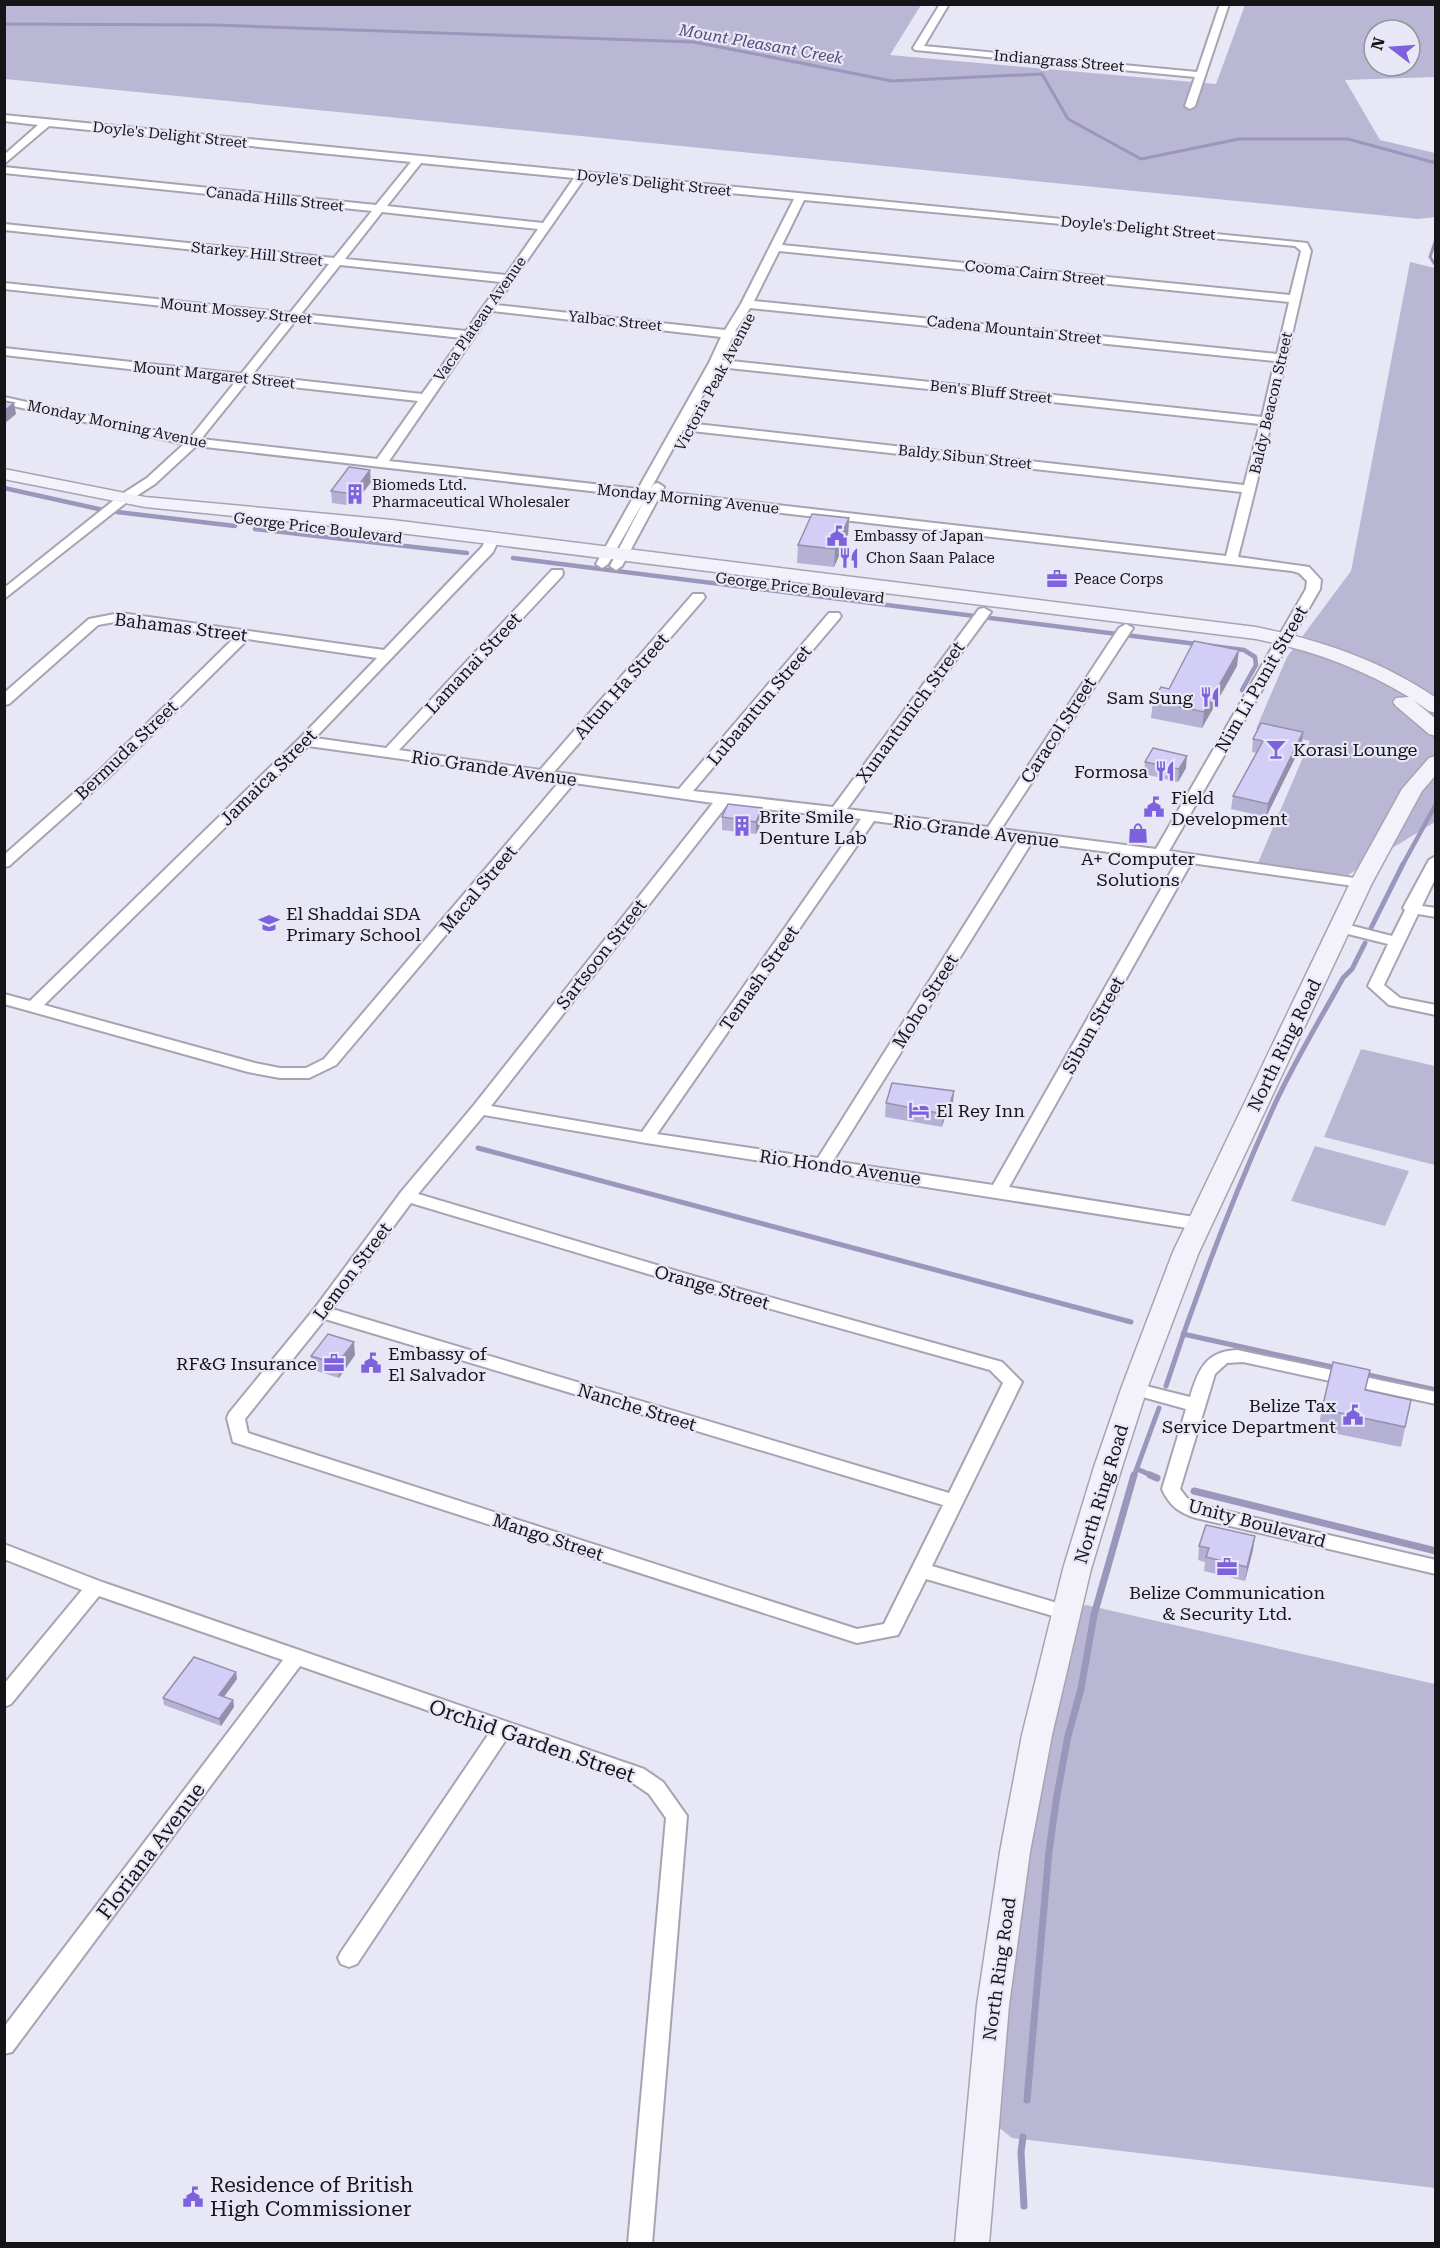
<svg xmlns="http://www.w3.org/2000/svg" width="1440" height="2248" font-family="'Roboto Serif',serif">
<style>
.green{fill:#bab7d4;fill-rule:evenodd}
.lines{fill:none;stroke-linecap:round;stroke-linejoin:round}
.stream-far3{stroke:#9b96bb;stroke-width:3}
.stream-far2{stroke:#9b96bb;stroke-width:4.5}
.stream-far1{stroke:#9b96bb;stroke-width:5}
.stream{stroke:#9b96bb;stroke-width:7}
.minor-casing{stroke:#a6a4b2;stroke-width:4}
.secondary-casing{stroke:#a6a4b2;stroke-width:3}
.minor{fill:#fff;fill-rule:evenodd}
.secondary{fill:#f3f2fa;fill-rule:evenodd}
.wall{fill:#b5b1d4}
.shaded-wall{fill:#9490ac}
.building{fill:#d3cef6;stroke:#9490ac;stroke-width:1.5}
.labels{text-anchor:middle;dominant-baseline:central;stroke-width:4.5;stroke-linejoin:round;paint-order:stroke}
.far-street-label{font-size:15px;fill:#141419;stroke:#e8e7f5}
.far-poi-label{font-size:15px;fill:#141419;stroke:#e8e7f5;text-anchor:start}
.far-water-label{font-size:16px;font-style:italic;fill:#534a7e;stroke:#e8e7f5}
.street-label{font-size:18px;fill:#141419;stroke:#e8e7f5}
.poi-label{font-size:18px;fill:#141419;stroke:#e8e7f5;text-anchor:start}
.near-street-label{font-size:21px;fill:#141419;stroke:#e8e7f5}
.near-poi-label{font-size:21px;fill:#141419;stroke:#e8e7f5;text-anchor:start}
</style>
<rect width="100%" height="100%" fill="#e8e7f5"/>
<path class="green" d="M4,5H921L890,55L1216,84L1245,5H1435V77L1345,80L1380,140L1435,153V217L1418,219L5,79ZM1374,30H1410V66H1374Z
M1410,262L1435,268V822L1348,875L1257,865L1310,741L1256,729L1287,657L1351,571Z
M1361,1049L1435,1066V1165L1324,1137Z
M1315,1146L1409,1171L1385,1226L1291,1201Z
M1086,1605L1435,1684V2188L1012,2138L982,2114L1067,1613Z"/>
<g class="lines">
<path class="stream-far3" d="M4,24L214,25L694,42L892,81L1042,74L1068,119L1141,159L1239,139H1348L1436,163
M1436,239L1430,257L1436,266"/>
<path class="stream-far2" d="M4,488L103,510
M117,512L235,526
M255,529L467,553
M513,558L1244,650L1255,657L1256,665L1242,690
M1402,866L1436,804"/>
<path class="stream-far1" d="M1371,928L1403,864
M478,1148L1131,1322
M1183,1334L1337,1368
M1364,1374L1436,1390
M1166,1386C1197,1291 1233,1197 1274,1106C1294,1062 1320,1020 1343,978L1352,969L1365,943
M1137,1469L1153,1476
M1134,1476L1159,1408"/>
<path class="stream" d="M1150,1475L1157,1478
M1194,1491L1436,1551
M1027,2100L1049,1851L1057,1795L1068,1736L1081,1689L1094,1615L1134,1475
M1023,2137L1021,2152L1024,2206"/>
<g class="minor-casing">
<path id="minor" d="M940,4H949L924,46L1197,72L1220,4H1229L1195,106L1190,109L1185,106L1195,77L915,50L913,48Z
M4,115L1307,243L1311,251C1288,353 1264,456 1238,557L1309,567L1321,580L1320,589L1169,851L1361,879L1368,883L1361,887L1191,863L1009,1187L1200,1218L1206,1220L1209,1224L1206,1228L1200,1230L646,1143L484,1115L418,1194L697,1277L1002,1362L1022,1382L932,1566L1074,1608L1077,1613L1074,1618L1067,1620L926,1579L898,1635L857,1643L233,1442L227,1418L229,1413L315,1308L401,1192L474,1105L713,803L574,783L336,1065L309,1078H280L248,1072L4,1004V994L30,1001L300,738L377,658L248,639L109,777L9,866L4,867V855L99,771L235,637L120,621L98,625L9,704L4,705V693L89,619L120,613L384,650L482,547L488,536L493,535L499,539L493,552L315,738L386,748L552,570H562L563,573L562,576L399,750L540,770L693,594H703L705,597L703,600L554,772L679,789L829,613H839L841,616L839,619L693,791L833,807L979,609L984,608L991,612L847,809L988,827L1119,628L1126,624L1133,628L1001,829L1156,849L1306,589L1307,581L1299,573L1292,571L658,499L622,566L616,570L610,566L646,497L608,564L602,568L596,564L634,496L196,446L155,484L127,502L4,599V588L119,496L147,478L184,444L4,404V397L190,438L236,381L4,355V348L241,374L285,319L4,289V283L290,313L329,264L4,230V224L334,258L372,211L4,173V167L376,205L411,162L49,126L4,164V155L38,125L4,121ZM421,163L574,178L543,223L387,206ZM584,179L794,199L741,304L725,330L496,305ZM804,200L1295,246L1301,251L1290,295L782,245ZM382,212L538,229L506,275L345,259ZM779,251L1289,302L1277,354L754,301ZM340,265L501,282L466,331L301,314ZM750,308L1275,361L1262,417L722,360L732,338L741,337L743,335L735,331ZM492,311L721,337L709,363L638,489L389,461ZM296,320L462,338L422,394L252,375ZM719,367L1260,424L1244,485L687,423ZM247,382L418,401L377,459L201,439ZM683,430L1242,492L1226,556L662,492L664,487L658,483L654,484L650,490ZM308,746L560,781L324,1059L306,1068H280L255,1063L44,1005ZM727,805L861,819L642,1132L491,1106ZM874,821L1018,840L818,1158L657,1134ZM1032,842L1177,861L993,1185L833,1161ZM411,1203L685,1285L990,1370L1003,1383L949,1493L332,1309ZM325,1319L943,1505L884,1624L857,1629L248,1433L245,1419Z
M1436,856V877L1422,906L1436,908V917L1418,914L1384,985L1400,998L1436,1005V1015L1389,1005L1368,986L1388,944L1336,931L1333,928L1341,923L1392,936L1405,910L1403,908L1429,860Z
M1237,1350L1436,1392V1404L1243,1362L1227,1363L1215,1374L1180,1489L1187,1498L1200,1505L1436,1560V1574L1196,1518C1179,1513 1169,1505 1162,1489L1186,1409L1128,1393L1125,1389L1128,1385L1134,1383L1190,1397C1198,1370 1206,1351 1237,1350Z
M4,1544L102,1582L644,1769L663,1782L687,1816L652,2244H628L666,1818L649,1794L630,1781L507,1738L357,1964L349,1967L341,1964L338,1958L341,1952L490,1732L300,1666L12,2052L4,2054V2027L283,1660L99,1596L11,1704L4,1707V1684L82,1590L4,1559Z"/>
</g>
<g class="secondary-casing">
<path id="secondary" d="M4,469L145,497L392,520L1256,627C1320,640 1381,660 1436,698V713L1429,711L1413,700L1436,719V736L1429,734L1396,706L1393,702L1396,698L1409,697C1361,668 1311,650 1256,639L392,532L145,507L4,479Z
M1436,756V775L1422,791L1372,883L1199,1252L1147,1389L1122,1467L1091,1569L1052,1735L1030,1852L1009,2005L989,2244H955L977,2005L1000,1852L1022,1735L1063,1569L1094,1467L1121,1389L1173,1252L1350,883L1402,789L1429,758Z"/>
</g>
<use href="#minor" class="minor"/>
<use href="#secondary" class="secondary"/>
</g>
<path class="wall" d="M371,482L353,506L332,503L331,491Z
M849,518L848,536L834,567L797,563L798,545Z
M1237,666L1202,728L1151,718L1153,701L1169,689Z
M1253,739L1302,744L1266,817L1231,809L1233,796L1257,753L1252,752Z
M1145,762L1186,768L1178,782L1144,774Z
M722,817L762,821L756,834L722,830Z
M886,1103L953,1104L949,1117H945L942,1127L885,1117Z
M355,1355L339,1378L313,1370L311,1356Z
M1366,1390L1411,1400L1401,1447L1318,1430L1322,1409Z
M1199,1546L1253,1550L1245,1581L1204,1571L1205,1562L1198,1560Z
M237,1679L224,1697L233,1700L234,1707L221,1726L164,1705L163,1698Z"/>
<path class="shaded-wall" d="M14,403L16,414L4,424V411Z
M370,470L371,482L353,506L352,494Z
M849,518L848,536L834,567L835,549Z
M1239,650L1237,666L1202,728L1204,712Z
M1303,732L1302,744L1266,817L1268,804Z
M1187,756L1186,768L1178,782L1179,769Z
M762,808V821L756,834V822Z
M954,1091L953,1104L949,1117L950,1104Z
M946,1104L945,1117L942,1127L943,1114Z
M354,1342L355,1355L339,1378L337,1364Z
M1255,1536L1253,1550L1245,1581L1247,1567Z
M236,1672L237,1679L220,1702L219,1695Z
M233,1700L234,1707L221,1726L219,1719Z"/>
<path class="building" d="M4,401L14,403L4,411Z
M349,467L370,470L352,494L331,491Z
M812,514L849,518L835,549L798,545Z
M1194,641L1239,650L1204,712L1153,701L1161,687L1169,689Z
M1261,723L1303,732L1268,804L1233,796L1263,741L1253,739Z
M1153,748L1187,756L1179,769L1145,762Z
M728,804L762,808L756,822L722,817Z
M892,1083L954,1091L950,1104H946L943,1114L886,1103Z
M328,1334L354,1342L337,1364L311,1356Z
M1333,1362L1370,1370L1365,1390L1411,1400L1405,1427L1322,1409Z
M1206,1525L1255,1536L1247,1567L1206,1557L1209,1548L1199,1546Z
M194,1657L236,1672L219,1695L233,1700L219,1719L163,1698Z"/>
<defs>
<g id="building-bare" transform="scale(1.62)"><path d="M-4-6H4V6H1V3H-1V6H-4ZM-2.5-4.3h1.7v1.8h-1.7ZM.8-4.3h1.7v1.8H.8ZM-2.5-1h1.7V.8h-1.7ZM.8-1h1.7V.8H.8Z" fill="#7e61dc" stroke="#e8e7f5" stroke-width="2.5" paint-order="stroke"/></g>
<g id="civic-bare" transform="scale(1.62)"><path d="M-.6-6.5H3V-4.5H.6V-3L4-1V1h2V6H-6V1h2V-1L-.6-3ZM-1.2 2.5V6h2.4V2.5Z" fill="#7e61dc" stroke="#e8e7f5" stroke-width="2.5" paint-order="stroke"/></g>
<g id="restaurant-bare" transform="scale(1.62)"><path d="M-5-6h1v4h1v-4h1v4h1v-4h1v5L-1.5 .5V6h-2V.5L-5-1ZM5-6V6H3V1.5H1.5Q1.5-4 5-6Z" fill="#7e61dc" stroke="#e8e7f5" stroke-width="2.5" paint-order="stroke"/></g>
<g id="office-bare" transform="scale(1.62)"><path d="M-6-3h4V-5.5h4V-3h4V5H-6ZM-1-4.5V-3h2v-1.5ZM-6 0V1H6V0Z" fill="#7e61dc" stroke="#e8e7f5" stroke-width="2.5" paint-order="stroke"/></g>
<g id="bar-bare" transform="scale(1.62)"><path d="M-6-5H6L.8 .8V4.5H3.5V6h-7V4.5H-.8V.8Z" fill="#7e61dc" stroke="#e8e7f5" stroke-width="2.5" paint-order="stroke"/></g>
<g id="shop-bare" transform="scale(1.62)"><path d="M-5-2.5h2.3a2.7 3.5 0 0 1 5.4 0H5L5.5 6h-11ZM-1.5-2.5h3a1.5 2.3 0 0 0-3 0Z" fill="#7e61dc" stroke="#e8e7f5" stroke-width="2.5" paint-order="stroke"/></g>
<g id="school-bare" transform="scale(1.62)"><path d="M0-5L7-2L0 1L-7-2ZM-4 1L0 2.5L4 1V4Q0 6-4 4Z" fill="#7e61dc" stroke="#e8e7f5" stroke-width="2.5" paint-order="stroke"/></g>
<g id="hotel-bare" transform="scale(1.62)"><path d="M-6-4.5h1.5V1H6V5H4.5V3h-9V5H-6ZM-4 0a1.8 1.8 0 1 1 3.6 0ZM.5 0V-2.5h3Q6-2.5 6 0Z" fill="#7e61dc" stroke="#e8e7f5" stroke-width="2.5" paint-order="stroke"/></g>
</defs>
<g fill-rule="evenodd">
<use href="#building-bare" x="355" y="494"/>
<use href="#civic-bare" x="837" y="536"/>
<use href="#restaurant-bare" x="849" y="558"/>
<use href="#office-bare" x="1057" y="579"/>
<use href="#restaurant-bare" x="1210" y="697"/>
<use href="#bar-bare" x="1276" y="749"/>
<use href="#restaurant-bare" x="1165" y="771"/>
<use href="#civic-bare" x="1154" y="807"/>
<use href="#building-bare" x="742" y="826"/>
<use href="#shop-bare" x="1138" y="833"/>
<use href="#school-bare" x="269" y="923"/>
<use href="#hotel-bare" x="919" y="1110"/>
<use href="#office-bare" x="334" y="1363"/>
<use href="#civic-bare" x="371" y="1363"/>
<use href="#civic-bare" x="1353" y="1415"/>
<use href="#office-bare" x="1227" y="1567"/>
<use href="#civic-bare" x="193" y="2197"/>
</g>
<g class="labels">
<g class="far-street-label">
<text transform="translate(1059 61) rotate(5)">Indiangrass Street</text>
<text transform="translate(170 135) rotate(6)">Doyle's Delight Street</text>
<text transform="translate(654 183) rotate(6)">Doyle's Delight Street</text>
<text transform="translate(275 199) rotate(6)">Canada Hills Street</text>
<text transform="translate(1138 228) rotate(5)">Doyle's Delight Street</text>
<text transform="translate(257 254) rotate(6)">Starkey Hill Street</text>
<text transform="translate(1035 273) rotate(6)">Cooma Cairn Street</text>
<text transform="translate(236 311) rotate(6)">Mount Mossey Street</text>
<text transform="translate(480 319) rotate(-55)">Vaca Plateau Avenue</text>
<text transform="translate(615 321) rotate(6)">Yalbac Street</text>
<text transform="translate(1014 330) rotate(6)">Cadena Mountain Street</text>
<text transform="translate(214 375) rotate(6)">Mount Margaret Street</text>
<text transform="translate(715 382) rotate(-62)">Victoria Peak Avenue</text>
<text transform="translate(991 392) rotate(6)">Ben's Bluff Street</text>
<text transform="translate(1271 403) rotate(-77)">Baldy Beacon Street</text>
<text transform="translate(117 424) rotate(12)">Monday Morning Avenue</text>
<text transform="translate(965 457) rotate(6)">Baldy Sibun Street</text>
<text transform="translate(688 499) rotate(6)">Monday Morning Avenue</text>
<text transform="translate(318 528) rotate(7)">George Price Boulevard</text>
<text transform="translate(800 588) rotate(7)">George Price Boulevard</text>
</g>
<g class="far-poi-label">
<text x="372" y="485">Biomeds Ltd.<tspan x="372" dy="17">Pharmaceutical Wholesaler</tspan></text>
<text x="854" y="536">Embassy of Japan</text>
<text x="866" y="558">Chon Saan Palace</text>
<text x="1074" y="579">Peace Corps</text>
</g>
<g class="far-water-label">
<text transform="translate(761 44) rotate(10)">Mount Pleasant Creek</text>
</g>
<g class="street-label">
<text transform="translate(181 627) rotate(7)">Bahamas Street</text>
<text transform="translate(473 663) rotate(-47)">Lamanai Street</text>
<text transform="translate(1261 679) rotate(-60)">Nim Li Punit Street</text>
<text transform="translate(621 686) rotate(-49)">Altun Ha Street</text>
<text transform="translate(759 705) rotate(-50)">Lubaantun Street</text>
<text transform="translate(910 712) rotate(-54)">Xunantunich Street</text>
<text transform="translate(1058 730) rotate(-57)">Caracol Street</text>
<text transform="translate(126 750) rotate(-44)">Bermuda Street</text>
<text transform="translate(494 768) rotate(8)">Rio Grande Avenue</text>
<text transform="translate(268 777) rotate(-45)">Jamaica Street</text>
<text transform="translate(976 831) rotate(7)">Rio Grande Avenue</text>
<text transform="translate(478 889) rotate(-50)">Macal Street</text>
<text transform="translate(601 954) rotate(-52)">Sartsoon Street</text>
<text transform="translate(759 978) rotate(-55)">Temash Street</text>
<text transform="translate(925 1001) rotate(-58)">Moho Street</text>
<text transform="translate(1093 1025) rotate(-61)">Sibun Street</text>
<text transform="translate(1284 1045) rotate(-64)">North Ring Road</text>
<text transform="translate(840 1167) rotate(8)">Rio Hondo Avenue</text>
<text transform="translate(352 1271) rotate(-53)">Lemon Street</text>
<text transform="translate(712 1287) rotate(16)">Orange Street</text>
<text transform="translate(637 1407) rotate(17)">Nanche Street</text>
<text transform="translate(1101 1494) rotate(-73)">North Ring Road</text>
<text transform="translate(1257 1523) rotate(15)">Unity Boulevard</text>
<text transform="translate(548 1537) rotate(18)">Mango Street</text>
<text transform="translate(999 1969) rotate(-82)">North Ring Road</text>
</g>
<g class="poi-label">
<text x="1193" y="697" text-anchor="end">Sam Sung</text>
<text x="1293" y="749">Korasi Lounge</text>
<text x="1148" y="771" text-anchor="end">Formosa</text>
<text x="1171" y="797">Field<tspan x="1171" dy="21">Development</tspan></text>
<text x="759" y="816">Brite Smile<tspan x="759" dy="21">Denture Lab</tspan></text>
<text x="1138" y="858" text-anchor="middle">A+ Computer<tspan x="1138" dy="21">Solutions</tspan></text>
<text x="286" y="913">El Shaddai SDA<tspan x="286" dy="21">Primary School</tspan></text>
<text x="936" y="1110">El Rey Inn</text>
<text x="388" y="1353">Embassy of<tspan x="388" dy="21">El Salvador</tspan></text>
<text x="317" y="1363" text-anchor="end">RF&amp;G Insurance</text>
<text x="1336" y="1405" text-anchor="end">Belize Tax<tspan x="1336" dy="21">Service Department</tspan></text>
<text x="1227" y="1592" text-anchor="middle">Belize Communication<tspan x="1227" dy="21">&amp; Security Ltd.</tspan></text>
</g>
<g class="near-street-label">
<text transform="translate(532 1741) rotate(19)">Orchid Garden Street</text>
<text transform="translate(151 1851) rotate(-53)">Floriana Avenue</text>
</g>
<g class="near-poi-label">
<text x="210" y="2185">Residence of British<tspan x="210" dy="24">High Commissioner</tspan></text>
</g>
</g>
<rect width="1440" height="2248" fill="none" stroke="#141419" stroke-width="12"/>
<g transform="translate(1392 48) rotate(287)"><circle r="28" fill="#e8e7f5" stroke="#93939d" stroke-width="1.5"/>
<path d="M0-4.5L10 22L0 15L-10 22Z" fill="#7e61dc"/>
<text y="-9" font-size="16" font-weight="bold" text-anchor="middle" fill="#141419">N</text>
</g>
</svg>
